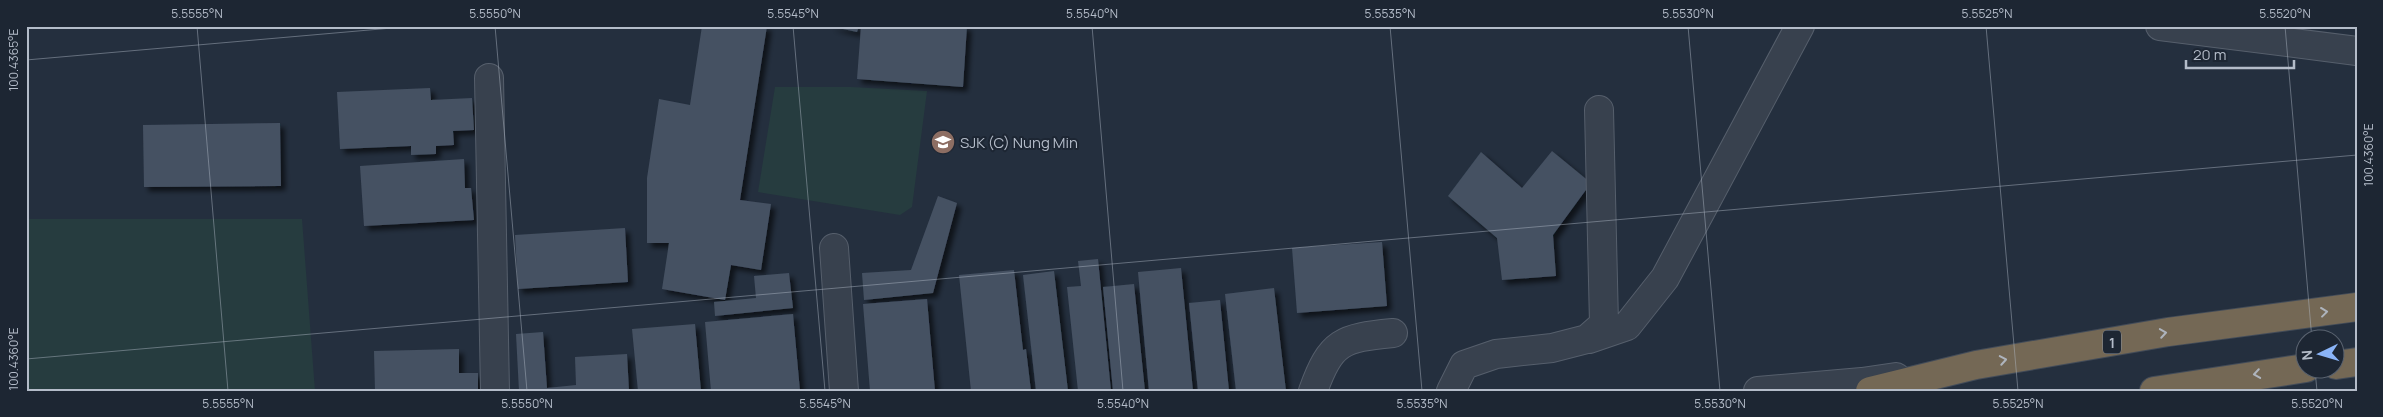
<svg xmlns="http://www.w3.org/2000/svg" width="2383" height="417" font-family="Manrope,sans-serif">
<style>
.green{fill:#263c3f}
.building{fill:#455162;filter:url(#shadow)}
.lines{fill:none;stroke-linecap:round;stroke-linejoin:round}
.minor-casing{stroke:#565f6c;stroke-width:30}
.highway-casing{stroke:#434c59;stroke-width:30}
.minor{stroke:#38414e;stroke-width:28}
.highway{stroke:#746855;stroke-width:28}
.oneway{stroke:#aeb4bd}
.ticks{fill:none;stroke:#b4bcc9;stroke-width:1;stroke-opacity:0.45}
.labels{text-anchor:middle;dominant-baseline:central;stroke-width:4;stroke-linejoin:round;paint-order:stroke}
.shield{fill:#1d2633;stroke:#878f9c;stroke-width:1}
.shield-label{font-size:14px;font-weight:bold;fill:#b4bcc9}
.poi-label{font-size:15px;fill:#b4bcc9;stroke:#1d2633;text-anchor:start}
.neatline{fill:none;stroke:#b4bcc9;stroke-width:2}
.ticks-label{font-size:12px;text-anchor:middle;fill:#b4bcc9}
</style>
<defs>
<filter id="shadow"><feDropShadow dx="4.5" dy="4.5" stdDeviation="2.5" flood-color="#0009"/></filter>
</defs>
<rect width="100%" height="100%" fill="#242f3e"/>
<path class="green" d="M775,87H851L927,91L912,207L900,215L758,192Z
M26,219H302L315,391H26Z"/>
<path class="building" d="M702,26H767L740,200L771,204L761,270L731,265L725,300L662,289L669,243H647V178L659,99L690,105Z
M829,26H859L857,32Z
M861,26H967L963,87L857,79Z
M430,88L431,100L472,98L474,130L453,131L454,145L436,146V154L411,155V146L340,149L337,92Z
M280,123L281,186L144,187L143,125Z
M1552,151L1591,183L1553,235L1556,276L1502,280L1497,238L1448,196L1481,152L1522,188Z
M464,159L465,188H471L474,220L364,226L360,166Z
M938,196L957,203L933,293L864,300L862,273L911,270Z
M625,228L628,282L518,289L515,235Z
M1382,242L1387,306L1297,313L1292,248Z
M1098,259L1111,391H1078L1067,287L1081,286L1078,261Z
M1181,268L1193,391H1149L1138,272Z
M1014,270L1023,350L1026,349L1031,391H971L959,275Z
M1054,271L1068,391H1036L1023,275Z
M789,273L793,308L715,316L714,302L756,298L754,276Z
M1134,284L1145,391H1113L1103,287Z
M1274,288L1286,391H1236L1225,294Z
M927,299L935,391H870L863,304Z
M1220,300L1229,391H1198L1189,303Z
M793,314L800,391H711L705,322Z
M695,324L701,391H638L632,329Z
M543,332L547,388L576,385L575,357L627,354L629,391H519L516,334Z
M459,349V373H478V391H375L374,351Z"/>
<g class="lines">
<g class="minor-casing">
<path id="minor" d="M2160,26L2357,51
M489,78L495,391
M834,248L844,391
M1589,339L1627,326L1665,278L1800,26
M1313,391C1331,341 1342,338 1393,333
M1451,391L1464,365L1496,354L1552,348L1587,339L1604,324L1599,110
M1758,391L1862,382L1896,377"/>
</g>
<g class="highway-casing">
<path id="highway" d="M2336,365L2357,362
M1870,391L1976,365L2168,332L2357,307
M2154,391L2306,368"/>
</g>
<use href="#minor" class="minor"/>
<use href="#highway" class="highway"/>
</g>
<defs><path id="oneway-chevron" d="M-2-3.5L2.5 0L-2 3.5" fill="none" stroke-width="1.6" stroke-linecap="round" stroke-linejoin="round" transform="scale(1.25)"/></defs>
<g class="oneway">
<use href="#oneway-chevron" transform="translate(2324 312) rotate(-7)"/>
<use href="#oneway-chevron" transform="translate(2163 333) rotate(-9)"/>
<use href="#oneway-chevron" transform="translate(2003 360) rotate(-10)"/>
<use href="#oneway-chevron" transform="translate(2257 374) rotate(171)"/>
</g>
<path class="ticks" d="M197,26L228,391M495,26L527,391M793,26L825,391M1092,26L1123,391M1390,26L1422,391M1688,26L1720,391M1986,26L2018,391M2285,26L2312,340M26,60L415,26M26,359L2357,155M2315,370L2317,391"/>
<defs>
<g id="school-disc" transform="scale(1.25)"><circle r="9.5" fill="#8d6e63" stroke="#1d2633"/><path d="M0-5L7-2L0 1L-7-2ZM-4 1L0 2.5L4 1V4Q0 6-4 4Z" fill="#fff"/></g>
</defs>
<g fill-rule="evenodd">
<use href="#school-disc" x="943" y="142"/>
</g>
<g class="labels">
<rect class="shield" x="2103" y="330.5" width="18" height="23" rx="4"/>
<g class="shield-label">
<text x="2112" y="342">1</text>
</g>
<g class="poi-label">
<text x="960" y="142">SJK (C) Nung Min</text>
</g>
</g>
<rect width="2383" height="417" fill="none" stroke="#1d2633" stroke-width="55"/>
<g transform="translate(2320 354) rotate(265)"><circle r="24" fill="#1d2633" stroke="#59626f"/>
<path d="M0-4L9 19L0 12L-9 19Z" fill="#8ab4f8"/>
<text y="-8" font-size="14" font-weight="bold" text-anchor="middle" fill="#b4bcc9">N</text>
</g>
<path d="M2186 60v8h108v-8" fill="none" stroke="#b4bcc9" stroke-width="2.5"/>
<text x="2193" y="60" font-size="15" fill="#b4bcc9" stroke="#1d2633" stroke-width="4" paint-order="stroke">20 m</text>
<rect x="28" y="28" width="2328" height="362" class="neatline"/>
<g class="ticks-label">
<text x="197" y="18">5.5555°N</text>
<text x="495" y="18">5.5550°N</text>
<text x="793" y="18">5.5545°N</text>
<text x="1092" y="18">5.5540°N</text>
<text x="1390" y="18">5.5535°N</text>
<text x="1688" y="18">5.5530°N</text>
<text x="1987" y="18">5.5525°N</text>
<text x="2285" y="18">5.5520°N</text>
<text transform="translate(14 60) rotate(-90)" y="4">100.4365°E</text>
<text transform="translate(2369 155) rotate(-90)" y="4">100.4360°E</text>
<text transform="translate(14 359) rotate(-90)" y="4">100.4360°E</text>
<text x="228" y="408">5.5555°N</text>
<text x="527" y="408">5.5550°N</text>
<text x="825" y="408">5.5545°N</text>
<text x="1123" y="408">5.5540°N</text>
<text x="1422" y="408">5.5535°N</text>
<text x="1720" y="408">5.5530°N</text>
<text x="2018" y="408">5.5525°N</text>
<text x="2317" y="408">5.5520°N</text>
</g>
</svg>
